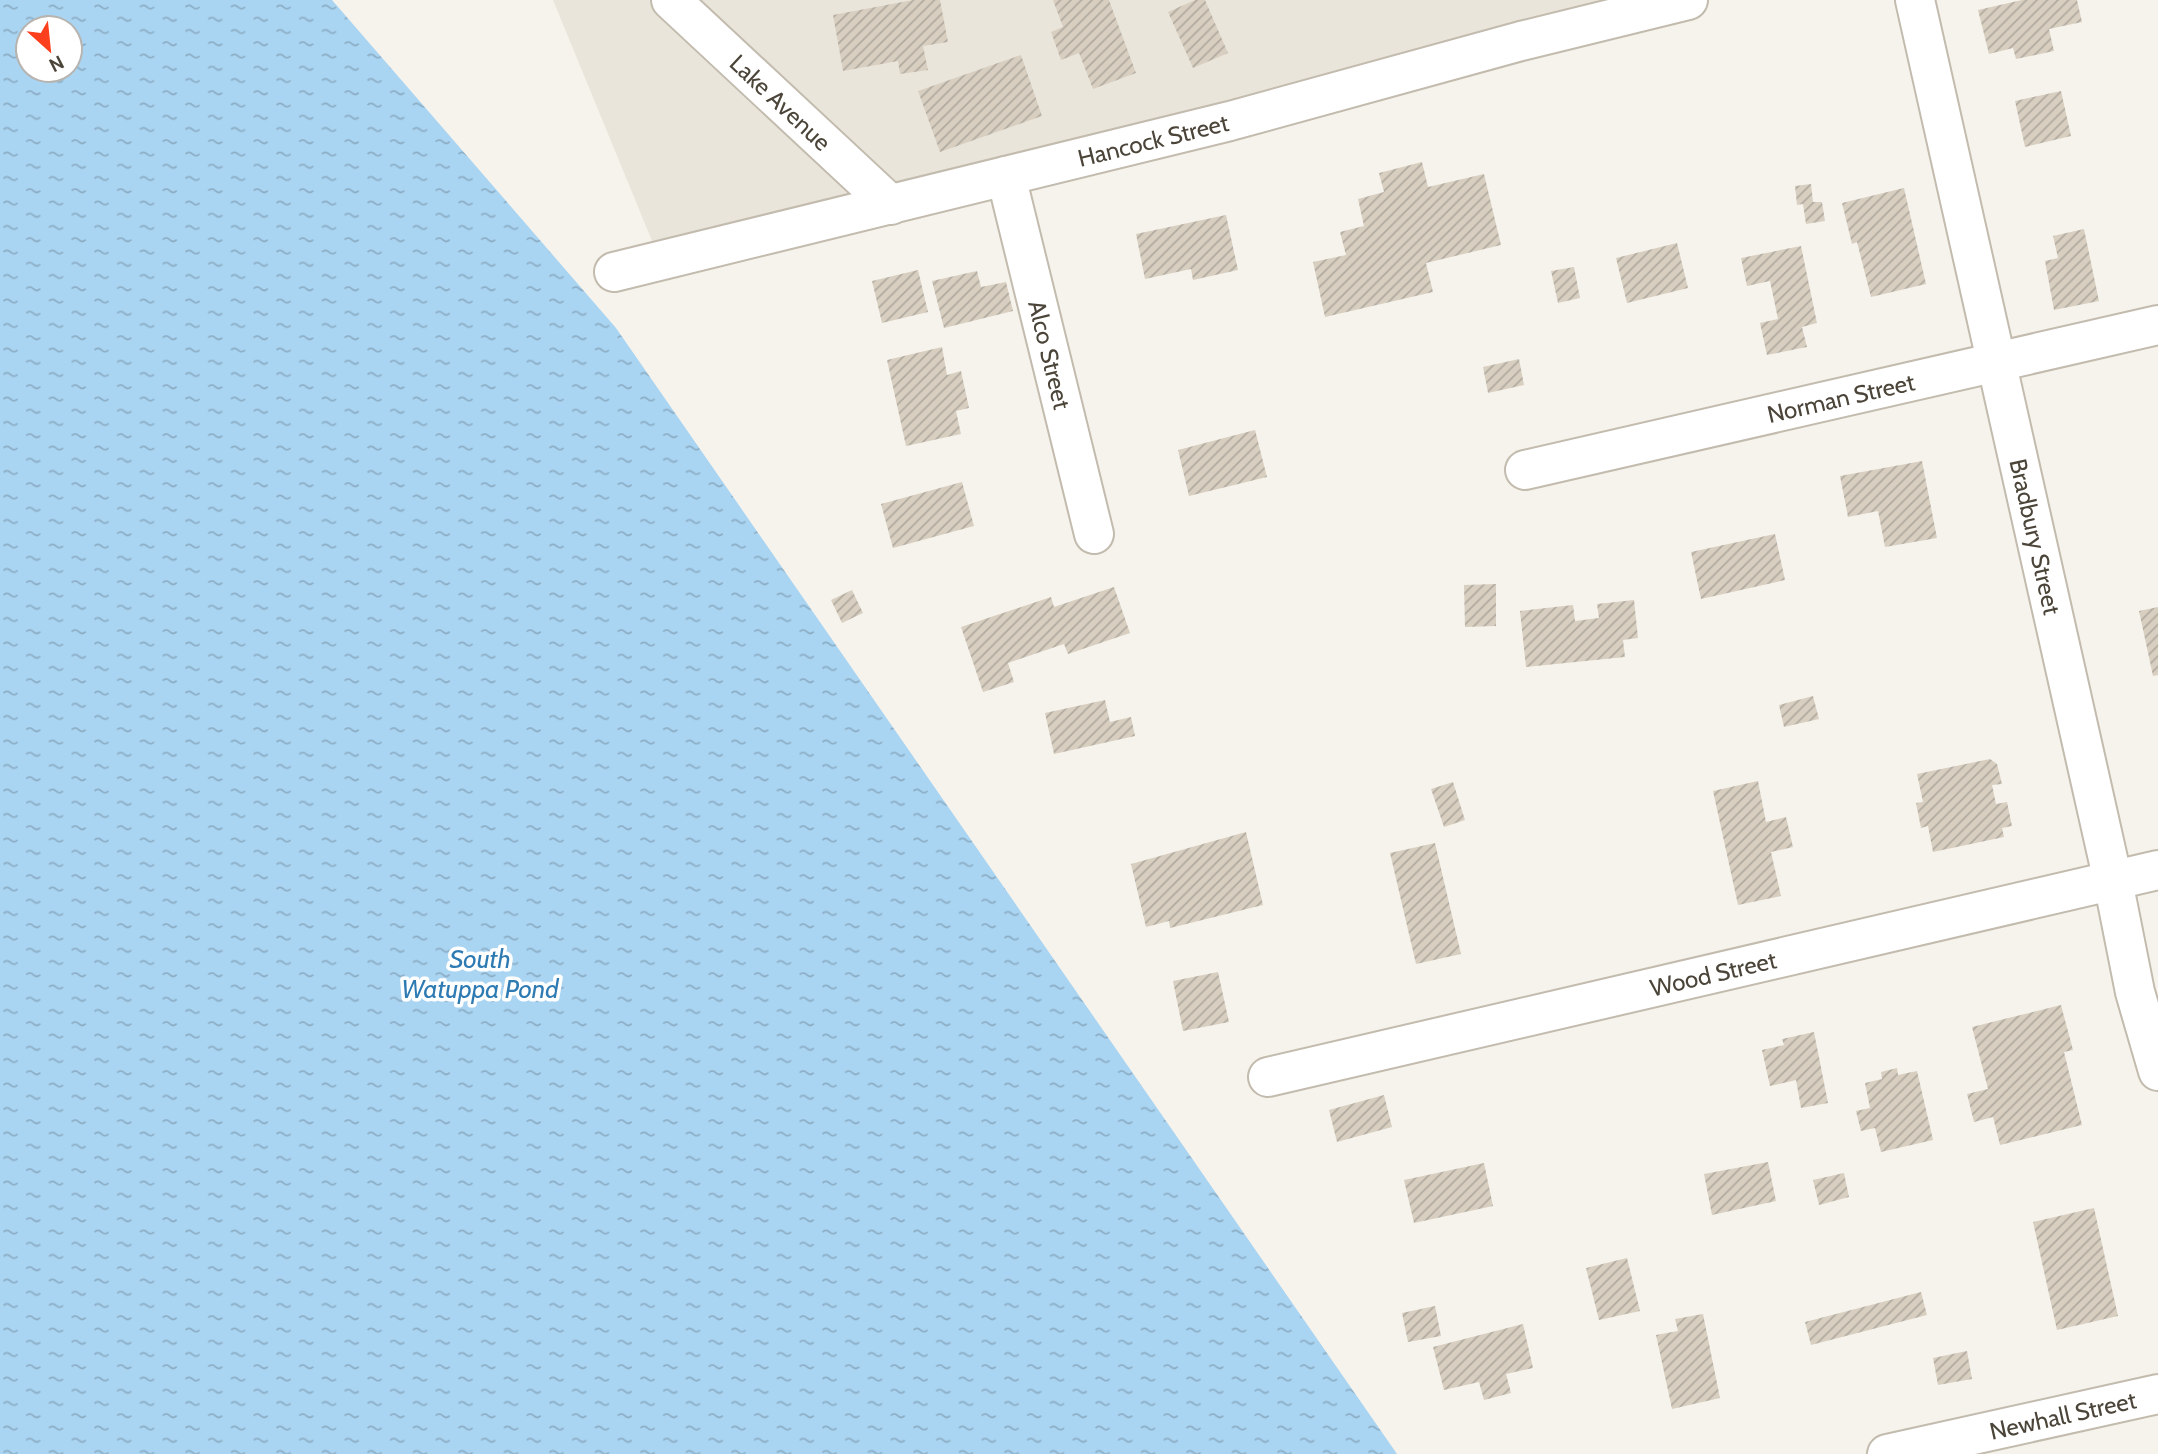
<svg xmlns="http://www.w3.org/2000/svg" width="2158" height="1454" font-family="Cabin,sans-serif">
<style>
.residential{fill:#eae5da}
.water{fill:url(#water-ripples);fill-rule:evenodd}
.building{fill:url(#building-hatch)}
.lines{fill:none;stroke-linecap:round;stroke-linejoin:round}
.minor-casing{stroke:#c2bbae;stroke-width:42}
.minor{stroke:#fff;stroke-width:38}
.labels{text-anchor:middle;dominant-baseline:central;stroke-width:7;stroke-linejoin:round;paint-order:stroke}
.street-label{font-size:24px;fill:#4b4439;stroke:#fff}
.water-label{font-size:26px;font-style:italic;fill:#2e7ab2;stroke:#fff}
</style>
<defs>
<pattern id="water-ripples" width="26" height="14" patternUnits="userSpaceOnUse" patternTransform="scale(1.75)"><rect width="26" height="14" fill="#a9d4f2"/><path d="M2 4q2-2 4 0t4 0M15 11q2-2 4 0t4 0" fill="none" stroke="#8caec5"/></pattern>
<pattern id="building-hatch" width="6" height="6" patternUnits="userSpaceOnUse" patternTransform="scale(1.75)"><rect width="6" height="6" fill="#d8cfc1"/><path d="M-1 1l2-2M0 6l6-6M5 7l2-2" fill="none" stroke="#b1aa9e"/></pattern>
</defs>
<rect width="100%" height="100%" fill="#f6f3ec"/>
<path class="residential" d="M553,0H1671L652,241Z"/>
<path class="water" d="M0,0H332L616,328L1397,1454H0ZM28,28H70V70H28Z"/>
<path class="building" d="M913,0H940L948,42L923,46L928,70L900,74L898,61L843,71L833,15Z
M1053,0H1109L1136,73L1093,89L1079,53L1061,60L1051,32L1063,27Z
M1195,0H1205L1228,53L1193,68L1168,12Z
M2022,0H2077L2082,22L2049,29L2054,51L2016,59L2013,48L1989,54L1978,10Z
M1021,55L1042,116L940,152L918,91Z
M2061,91L2071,136L2025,147L2015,101Z
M1422,162L1428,187L1484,174L1501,245L1426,263L1433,292L1325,317L1313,262L1346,255L1340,232L1364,226L1358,199L1384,192L1379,173Z
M1811,184L1813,202H1822L1825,221L1806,224L1803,204L1797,205L1795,186Z
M1904,188L1926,284L1871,297L1857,242L1852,244L1842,203Z
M1226,215L1238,270L1193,280L1191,269L1145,279L1136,234Z
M2084,229L2099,301L2054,310L2045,261L2058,258L2053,236Z
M1677,243L1688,288L1627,303L1616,258Z
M1801,246L1817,323L1802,327L1807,347L1767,355L1760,323L1778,319L1770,281L1747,286L1741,258Z
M1574,267L1580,298L1558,303L1551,271Z
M918,270L928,312L882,323L872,281Z
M977,271L981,287L1006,282L1013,311L944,328L932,281Z
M942,347L947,375L961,371L969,408L956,411L961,434L906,446L887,360Z
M1519,359L1524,385L1488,393L1483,367Z
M1255,430L1267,477L1189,496L1178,450Z
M1922,461L1937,538L1885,547L1878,511L1848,517L1840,476Z
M962,482L974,526L893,548L881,504Z
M1775,534L1785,580L1701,599L1691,552Z
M1496,584V626L1465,627L1464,585Z
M1114,587L1130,633L1068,654L1064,644L1008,663L1014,682L983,692L961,627L1051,597L1054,607Z
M852,590L863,613L842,623L831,600Z
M1634,600L1638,638L1623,640L1625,657L1526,667L1520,611L1573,605L1575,621L1599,618L1597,604Z
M2158,607V675L2153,676L2139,611Z
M1813,696L1819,719L1784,727L1779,705Z
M1105,700L1110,722L1131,717L1135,736L1054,754L1045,713Z
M1990,759L1997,764L2002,784L1992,785L1996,804L2007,802L2012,826L2002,828L2004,837L1933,852L1928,826L1921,828L1916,803L1923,802L1917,774Z
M1758,781L1766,822L1786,817L1793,847L1771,852L1781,896L1738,905L1713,791Z
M1453,782L1465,820L1444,827L1431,789Z
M1246,832L1263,905L1170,928L1169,921L1146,927L1131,864Z
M1435,843L1461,954L1416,964L1390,853Z
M1218,972L1229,1022L1183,1031L1173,981Z
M2061,1005L2073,1050L2064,1052L2082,1125L2000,1145L1993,1117L1974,1122L1967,1094L1988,1089L1972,1027Z
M1814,1032L1828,1103L1801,1108L1796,1080L1770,1086L1762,1050L1784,1045L1782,1039Z
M1897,1068L1898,1075L1917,1071L1933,1140L1881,1152L1875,1128L1861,1131L1856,1111L1870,1108L1865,1083L1882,1079L1881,1072Z
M1384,1095L1392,1127L1337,1142L1329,1110Z
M1768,1162L1776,1201L1712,1215L1704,1174Z
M1484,1163L1493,1206L1414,1223L1404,1180Z
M1844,1173L1849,1197L1819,1205L1813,1180Z
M2094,1208L2118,1316L2057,1330L2033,1222Z
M1627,1258L1640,1311L1599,1320L1586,1268Z
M1921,1292L1927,1315L1811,1345L1805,1322Z
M1435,1306L1441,1336L1408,1342L1402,1313Z
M1703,1314L1720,1398L1672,1409L1656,1335L1678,1331L1675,1319Z
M1523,1324L1533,1368L1506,1374L1511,1393L1484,1400L1479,1382L1444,1390L1433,1347Z
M1967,1351L1972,1379L1938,1385L1933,1358Z"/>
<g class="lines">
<g class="minor-casing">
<g id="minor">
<path id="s1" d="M671,0L891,205"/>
<path id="s2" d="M1915,0L2113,881L2135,992L2158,1071"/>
<path id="s3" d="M1006,176L1094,534"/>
<path id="s4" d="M614,272L1230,121L1521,41L1688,0"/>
<path id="s5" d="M1525,470L2158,325"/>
<path id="s6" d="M1268,1077L2158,870"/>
<path id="s7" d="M1887,1454L2158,1394"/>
</g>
</g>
<use href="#minor" class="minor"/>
</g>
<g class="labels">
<g class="street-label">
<text stroke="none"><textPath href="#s1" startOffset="150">Lake Avenue</textPath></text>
<text stroke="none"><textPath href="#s4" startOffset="555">Hancock Street</textPath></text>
<text stroke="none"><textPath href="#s3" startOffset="184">Alco Street</textPath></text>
<text stroke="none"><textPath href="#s5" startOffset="324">Norman Street</textPath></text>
<text stroke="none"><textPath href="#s2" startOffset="550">Bradbury Street</textPath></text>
<text stroke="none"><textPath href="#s6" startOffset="457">Wood Street</textPath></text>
<text stroke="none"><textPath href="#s7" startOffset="180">Newhall Street</textPath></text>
</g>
<g class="water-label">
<text x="480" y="959">South<tspan x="480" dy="30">Watuppa Pond</tspan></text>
</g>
</g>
<g transform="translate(49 49) rotate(153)"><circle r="33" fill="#ffffff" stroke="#b7b4b0" stroke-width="2"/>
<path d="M0-5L12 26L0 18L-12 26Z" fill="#fc3f1d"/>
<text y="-10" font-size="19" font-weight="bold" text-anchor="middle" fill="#4b4439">N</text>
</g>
</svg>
